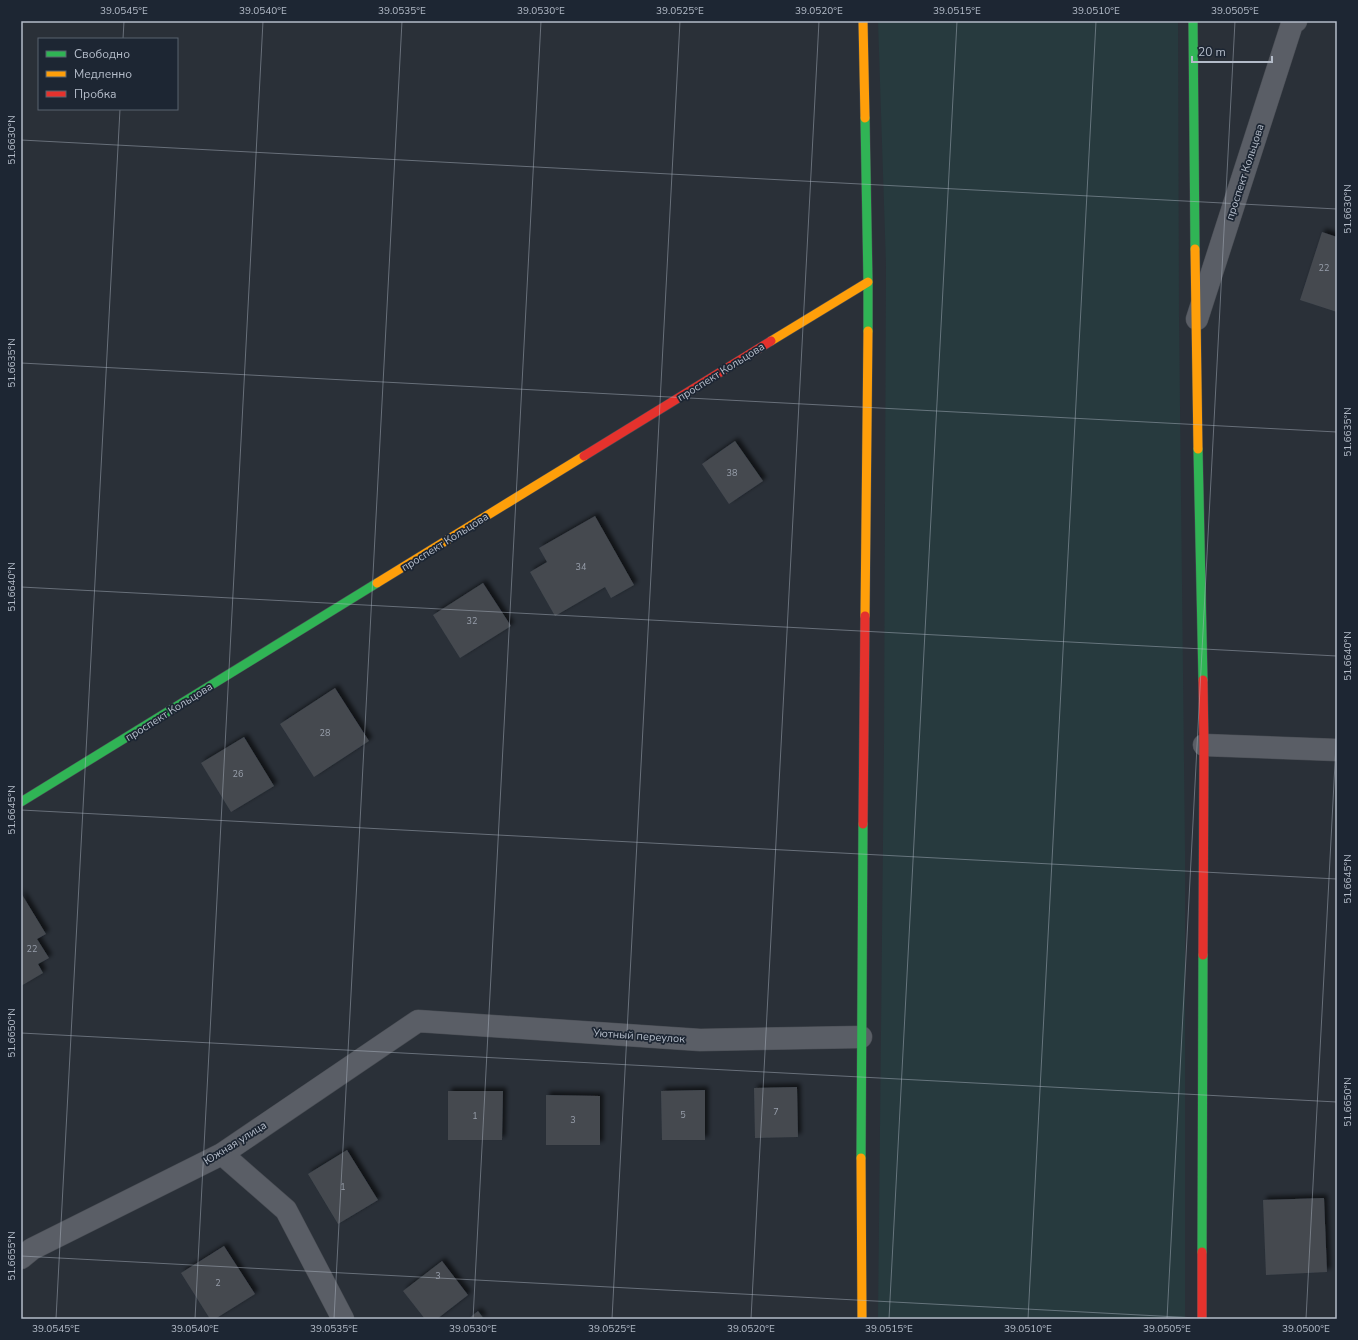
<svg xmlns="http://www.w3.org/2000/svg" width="1358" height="1340" font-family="'Nunito Sans',sans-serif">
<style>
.green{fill:#273a3e}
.building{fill:#444950;filter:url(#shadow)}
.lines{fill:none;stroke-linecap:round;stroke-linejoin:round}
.street-casing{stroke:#484c53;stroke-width:23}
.fast-casing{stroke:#484c53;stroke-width:10}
.slow-casing{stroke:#484c53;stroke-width:10}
.jam-casing{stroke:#484c53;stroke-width:10}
.street{stroke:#5a5e66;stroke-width:22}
.fast{stroke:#30b455;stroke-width:9}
.slow{stroke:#ff9f0a;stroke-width:9}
.jam{stroke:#e5322d;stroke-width:9}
.ticks{fill:none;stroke:#b4bcc9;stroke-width:1;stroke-opacity:0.45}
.labels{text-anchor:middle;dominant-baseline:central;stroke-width:3.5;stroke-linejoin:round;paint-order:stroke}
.number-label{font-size:9px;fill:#989fab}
.street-label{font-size:11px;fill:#b4bcc9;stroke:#1d2633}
.neatline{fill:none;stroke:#b4bcc9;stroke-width:1.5}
.ticks-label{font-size:10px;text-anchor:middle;fill:#b4bcc9}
</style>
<defs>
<filter id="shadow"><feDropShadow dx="3.5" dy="-3.5" stdDeviation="2" flood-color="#0009"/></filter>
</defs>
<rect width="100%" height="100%" fill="#2a3038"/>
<path class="green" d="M878,21H1178L1179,317L1185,851V1319H878L884,745L886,265Z"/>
<path class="building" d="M1322,232L1337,237V312L1300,300Z
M735,441L763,481L729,504L702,464Z
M595,516L634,585L611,598L605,587L555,616L530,572L547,562L539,548Z
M483,583L511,626L460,658L433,615Z
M335,688L369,741L314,777L280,724Z
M244,737L274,786L231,812L201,763Z
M21,893L46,934L37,939L49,958L38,964L43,973L21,986Z
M797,1087L798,1137L755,1138L754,1088Z
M705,1090V1140H662L661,1091Z
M448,1091H503L502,1140H448Z
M546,1095L600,1096V1145H546Z
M347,1150L378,1200L338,1224L308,1174Z
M1324,1198L1327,1272L1266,1275L1263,1200Z
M224,1246L255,1294L215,1319H210L181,1273Z
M442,1261L468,1295L437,1319H425L403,1291Z
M478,1311L484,1319H468Z"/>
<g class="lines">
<g class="street-casing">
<path id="street" d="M1197,319L1292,24L1296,21
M1204,745L1337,750
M222,1154L286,1210L343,1319
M21,1258L32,1249L222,1154L418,1021L700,1040L861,1037"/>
</g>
<g class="fast-casing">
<path id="fast" d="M1193,21L1195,249
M865,118L868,282V331
M1198,449L1203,680
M21,802L377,583
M861,1158L863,824
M1202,1252L1203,955"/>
</g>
<g class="slow-casing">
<path id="slow" d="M863,21L865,118
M1195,249L1198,449
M771,341L868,282
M377,583L584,456
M865,616L868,331
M861,1158L862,1319"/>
</g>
<g class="jam-casing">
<path id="jam" d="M584,456L771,341
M1203,680L1204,745L1203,955
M863,824L865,616
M1202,1319V1252"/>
</g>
<use href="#street" class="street"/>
<use href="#fast" class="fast"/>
<use href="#slow" class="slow"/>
<use href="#jam" class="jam"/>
</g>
<path class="ticks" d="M123,39L124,21M21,140L1337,209M21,363L1337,432M21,587L1337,656M21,810L1337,879M21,1033L1337,1102M21,1256L1216,1319M56,1319L120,109M195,1319L263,21M334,1319L402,21M473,1319L541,21M612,1319L680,21M751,1319L819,21M889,1319L957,21M1028,1319L1096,21M1167,1319L1235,21M1306,1319L1337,725"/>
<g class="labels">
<g class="number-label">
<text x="1324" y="268">22</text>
<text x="732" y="473">38</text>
<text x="581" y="567">34</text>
<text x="472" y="621">32</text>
<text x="325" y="733">28</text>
<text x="238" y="774">26</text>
<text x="32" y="949">22</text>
<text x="776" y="1112">7</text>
<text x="683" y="1115">5</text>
<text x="475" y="1116">1</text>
<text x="573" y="1120">3</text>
<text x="343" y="1187">1</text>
<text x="438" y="1276">3</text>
<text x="218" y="1283">2</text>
</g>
<g class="street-label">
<text transform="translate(1245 172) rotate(-72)">проспект Кольцова</text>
<text transform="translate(721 372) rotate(-32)">проспект Кольцова</text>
<text transform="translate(445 542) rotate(-32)">проспект Кольцова</text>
<text transform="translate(169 712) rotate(-32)">проспект Кольцова</text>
<text transform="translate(639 1036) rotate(4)">Уютный переулок</text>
<text transform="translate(235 1143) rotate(-32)">Южная улица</text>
</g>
</g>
<rect width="1358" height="1340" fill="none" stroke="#1d2633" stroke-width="44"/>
<rect x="38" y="38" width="140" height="72" fill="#1d2633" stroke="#59626f"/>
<rect x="46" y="51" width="20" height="6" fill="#30b455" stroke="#59626f"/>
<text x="74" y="58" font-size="12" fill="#b4bcc9">Свободно</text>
<rect x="46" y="71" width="20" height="6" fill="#ff9f0a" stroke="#59626f"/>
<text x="74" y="78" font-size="12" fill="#b4bcc9">Медленно</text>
<rect x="46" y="91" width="20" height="6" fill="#e5322d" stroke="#59626f"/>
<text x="74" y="98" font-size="12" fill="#b4bcc9">Пробка</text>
<path d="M1192 56v6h80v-6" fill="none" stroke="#b4bcc9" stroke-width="2"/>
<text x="1198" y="56" font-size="12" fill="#b4bcc9" stroke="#1d2633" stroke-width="3" paint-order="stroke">20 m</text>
<rect x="22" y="22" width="1314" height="1296" class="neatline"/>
<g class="ticks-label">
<text x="124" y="14">39.0545°E</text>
<text x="263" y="14">39.0540°E</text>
<text x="402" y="14">39.0535°E</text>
<text x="541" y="14">39.0530°E</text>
<text x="680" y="14">39.0525°E</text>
<text x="819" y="14">39.0520°E</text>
<text x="957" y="14">39.0515°E</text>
<text x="1096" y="14">39.0510°E</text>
<text x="1235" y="14">39.0505°E</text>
<text transform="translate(11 140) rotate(-90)" y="4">51.6630°N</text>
<text transform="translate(1347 209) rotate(-90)" y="4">51.6630°N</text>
<text transform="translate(11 363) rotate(-90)" y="4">51.6635°N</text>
<text transform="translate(1347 432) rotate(-90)" y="4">51.6635°N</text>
<text transform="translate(11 587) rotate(-90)" y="4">51.6640°N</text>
<text transform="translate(1347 656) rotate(-90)" y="4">51.6640°N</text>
<text transform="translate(11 810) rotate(-90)" y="4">51.6645°N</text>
<text transform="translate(1347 879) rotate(-90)" y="4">51.6645°N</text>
<text transform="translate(11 1033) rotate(-90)" y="4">51.6650°N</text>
<text transform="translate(1347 1102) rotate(-90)" y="4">51.6650°N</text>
<text transform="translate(11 1256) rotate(-90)" y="4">51.6655°N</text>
<text x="56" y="1332">39.0545°E</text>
<text x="195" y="1332">39.0540°E</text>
<text x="334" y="1332">39.0535°E</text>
<text x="473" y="1332">39.0530°E</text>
<text x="612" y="1332">39.0525°E</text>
<text x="751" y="1332">39.0520°E</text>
<text x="889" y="1332">39.0515°E</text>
<text x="1028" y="1332">39.0510°E</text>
<text x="1167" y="1332">39.0505°E</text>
<text x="1306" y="1332">39.0500°E</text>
</g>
</svg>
